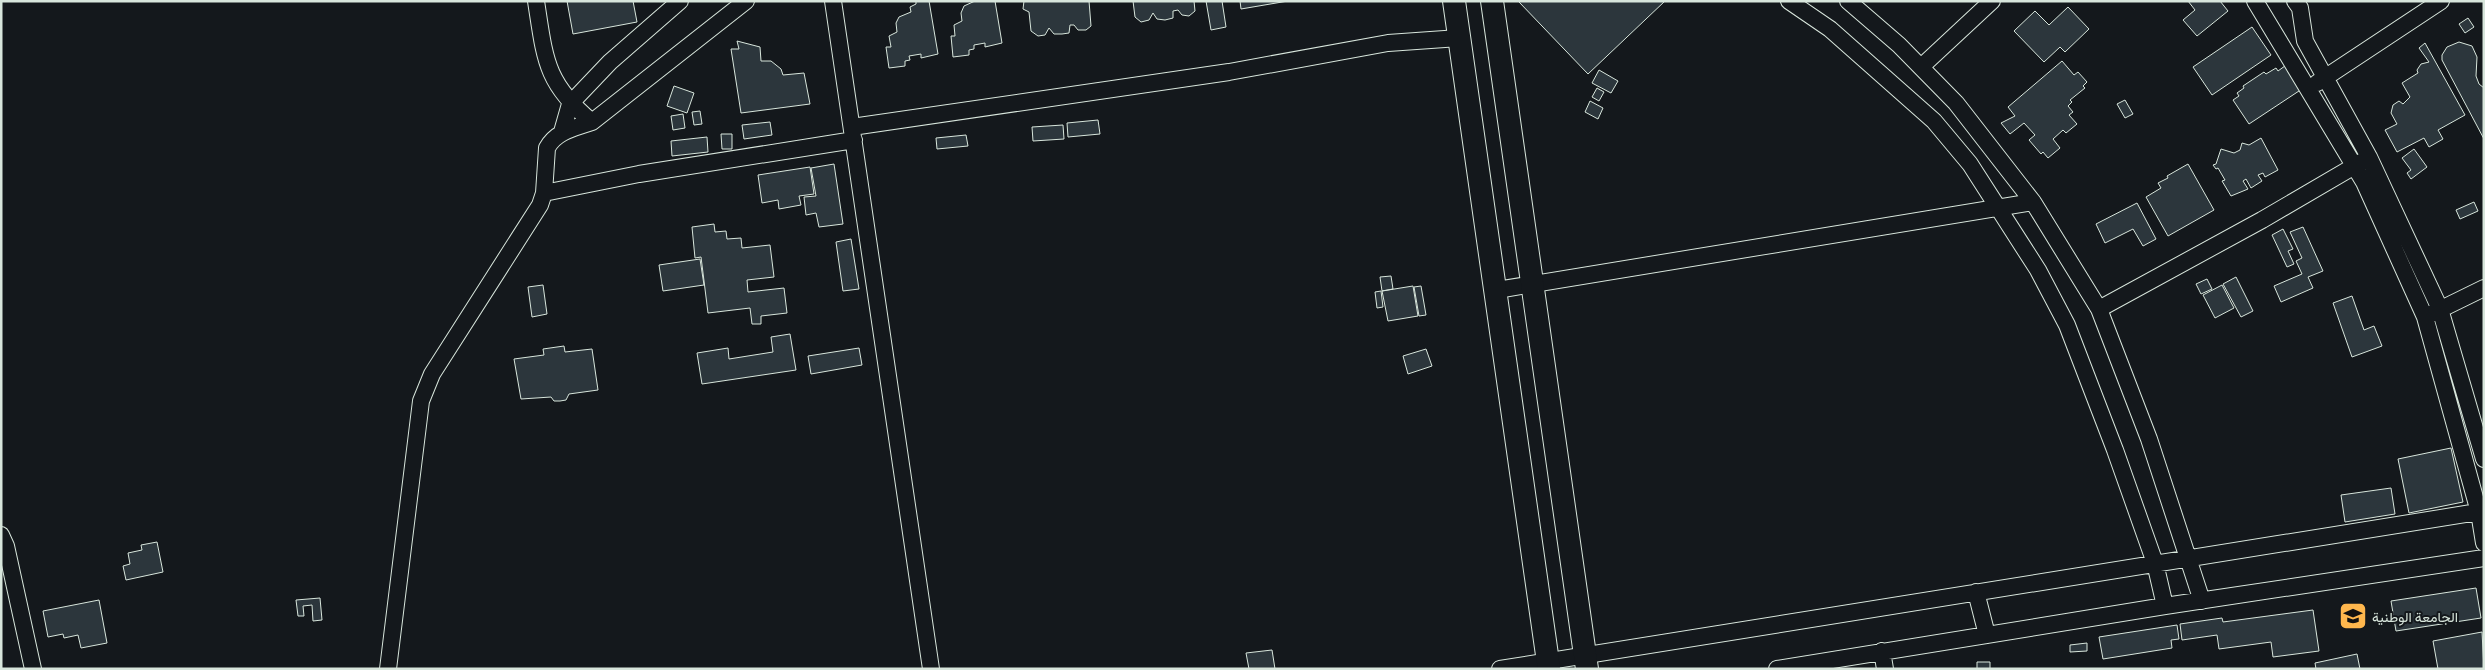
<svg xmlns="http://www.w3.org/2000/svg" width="2485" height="670" font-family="'Titillium Web',Vazirmatn,sans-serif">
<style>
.building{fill:#2c363c;stroke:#d8e6dc}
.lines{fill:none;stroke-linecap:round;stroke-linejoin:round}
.street-casing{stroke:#d8e6dc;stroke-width:18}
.secondary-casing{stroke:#d8e6dc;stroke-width:24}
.street{stroke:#14181c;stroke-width:16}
.secondary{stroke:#14181c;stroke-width:22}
.labels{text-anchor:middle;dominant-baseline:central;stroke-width:4;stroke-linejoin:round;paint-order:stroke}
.poi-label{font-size:14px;fill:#d8e6dc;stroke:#14181c;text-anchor:start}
</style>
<rect width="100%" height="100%" fill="#14181c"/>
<path class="building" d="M567,1H633L637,22L573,34Z
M916,1H929L938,54L921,58V54L909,56L910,60L905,61V66L889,68L886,47H891L889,36L897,32L896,23L899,17L911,12L910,7L916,4Z
M995,1L1002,43L985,47V43L974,45V49L969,50V55L953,57L951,36H955L954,25L962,21L961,13L964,6L975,1Z
M1024,1H1089L1091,26L1086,30H1078L1074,25H1070L1069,33L1062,34H1054L1049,28L1045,35L1038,36L1031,31L1029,12L1023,9Z
M1133,1H1194L1195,11L1189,16L1182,15L1178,10L1173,11V18L1165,20L1157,19L1153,13L1149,20L1141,22L1135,17Z
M1206,1H1222L1226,27L1211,30Z
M1240,1H1288L1241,9Z
M1521,1H1665L1588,74L1519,2Z
M2188,1H2220L2228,11L2197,36L2183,20L2195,10Z
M2068,7L2089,29L2065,52L2060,47L2044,62L2014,31L2035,11L2049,25Z
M2468,18L2474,27L2465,33L2459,24Z
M2252,27L2271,55L2212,95L2193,67Z
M737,41L760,47L761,61H771L781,69L783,75L804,73L810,104L741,113L731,49H739Z
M2459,42L2472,46L2477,57L2476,76L2479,84L2484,88V139L2442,60V55L2447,47Z
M2425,43L2465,115L2438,130L2443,139L2429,147L2424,138L2397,152L2385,130L2397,124L2391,113L2393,105L2399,101L2403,104L2410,97L2402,83L2418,73L2417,70L2421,64L2429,62L2419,48Z
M2062,61L2074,75L2078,72L2087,82L2083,86L2085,88L2070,100L2072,102L2068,106L2073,112L2069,115L2077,124L2066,133L2063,130L2053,139L2060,148L2048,158L2043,152L2041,154L2029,140L2035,135L2024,123L2010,134L2001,123L2015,116L2008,107Z
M2289,63L2305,87L2249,124L2233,100L2239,96L2237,93L2244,88L2243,86L2264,72L2266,74L2276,68L2278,71Z
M1599,70L1618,81L1611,93L1592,83Z
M674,86L694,93L687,113L667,106Z
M1597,88L1604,92L1599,101L1592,97Z
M2125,100L2133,114L2125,118L2117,104Z
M1590,101L1603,108L1598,119L1585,112Z
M700,111L702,124L694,125L692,112Z
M683,114L685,128L673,130L671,116Z
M1098,120L1100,134L1068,137L1067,123Z
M770,122L772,135L744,139L742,125Z
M1063,125L1064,139L1033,141L1032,127Z
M721,134H732V149H722Z
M966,135L968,146L937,149L936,138Z
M707,137L708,152L672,156L671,141Z
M2261,138L2278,170L2265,177L2263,173L2258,175L2262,181L2251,188L2246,179L2243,181L2248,189L2231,196L2222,181L2225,180L2218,168L2216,169L2213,165L2216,164L2221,149L2234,153L2240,150L2242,143L2249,145Z
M2414,149L2427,167L2411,179L2407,173L2411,170L2402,158Z
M834,164L843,224L819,227L816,213L806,215L804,197L816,196L811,168Z
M2188,164L2214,210L2168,236L2146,197L2161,188L2158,183L2168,178L2167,176Z
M810,167L814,194L799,196L801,205L779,209L778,200L762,203L758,175Z
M2474,202L2478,211L2460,219L2456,210Z
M2137,203L2156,239L2143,246L2133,229L2105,243L2096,224Z
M714,224L715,232L726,231L727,239L741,238L742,248L770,245L774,277L747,280L748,292L784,288L787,313L761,316V324H752L750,308L708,313L701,257L695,258L692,227Z
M2303,227L2323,271L2308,277L2313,288L2281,302L2274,286L2302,274L2296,261L2302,258L2290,232Z
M2283,229L2293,249L2288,251L2294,264L2287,267L2272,235Z
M851,239L859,289L843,291L836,242Z
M700,259L704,285L663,291L659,265Z
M1391,276L1393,289L1382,291L1380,277Z
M2236,277L2253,311L2241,317L2223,284Z
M2207,279L2212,289L2201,294L2196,284Z
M543,285L547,314L532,317L528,287Z
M2222,285L2234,308L2215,318L2203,295Z
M1413,286L1418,316L1388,321L1382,291Z
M1421,286L1426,315L1419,316L1414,287Z
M1381,291L1383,307L1377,308L1375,292Z
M2352,296L2364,330L2374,326L2382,346L2352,357L2333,303Z
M790,334L796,370L702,384L697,353L728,348L729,359L773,352L771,337Z
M564,346L565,352L592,349L598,390L569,394L566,400L560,401H554L551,397L521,399L514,359L544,355L543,349Z
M859,348L862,365L811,374L808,356Z
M1426,349L1432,366L1408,374L1403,356Z
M2451,448L2463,502L2409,513L2398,459Z
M2391,488L2395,514L2345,522L2341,495Z
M157,542L163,572L126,580L123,566L130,564L128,553L142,550L141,545Z
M2476,588L2481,618L2396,631L2391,601Z
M320,598L322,620L313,621L312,605L303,606L304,616H298L296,600Z
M99,600L107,643L81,648L78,635L64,638L63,634L48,637L43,611Z
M2313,610L2319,651L2273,657L2271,642L2219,649L2217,635L2182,640L2180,624L2222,618L2223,622Z
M2177,625L2179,639L2171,640L2172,648L2103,659L2099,637Z
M2482,632L2484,669H2438L2433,641Z
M2087,643V651L2070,652V645Z
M1272,650L1275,669H1249L1246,653Z
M2357,654L2360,669H2316L2315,663Z
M1977,662H1990V669H1977Z"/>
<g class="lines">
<g class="street-casing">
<path id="street" d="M536,1C545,59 545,83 592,122
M833,1L931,669
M1789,1L1830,29L1934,121L1970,164L2038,270L2067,325L2115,450L2155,563L2165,606
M1848,1L1899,45L1956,103L2033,202L2099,309L2149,439L2202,601
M2255,1L2364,182L2425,317L2479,512L2484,543
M2295,1L2300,8L2305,41L2369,157L2440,309L2484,459
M1921,67L1992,1
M2317,83L2441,1
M852,127L1229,72L1388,43L1459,38
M562,132L570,104L610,62L680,1
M544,193L639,174L854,140
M1497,290L2033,202
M2099,309L2262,220L2363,161
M2431,314L2484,288
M1,535L6,546L33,669
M1976,592L1987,635
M1882,651L1885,669
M388,669L421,401L432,374L540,205L544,193L547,148C556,131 575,128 592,122L746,1
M1500,669L2484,511
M1777,669L2165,606L2484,558"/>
</g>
<g class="secondary-casing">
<path id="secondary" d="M1454,1L1549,669
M1492,1L1587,669"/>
</g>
<use href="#street" class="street"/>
<use href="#secondary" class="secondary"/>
</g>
<defs>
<g id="university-square" transform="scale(1.4375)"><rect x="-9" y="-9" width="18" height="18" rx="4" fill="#ffb74d" stroke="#14181c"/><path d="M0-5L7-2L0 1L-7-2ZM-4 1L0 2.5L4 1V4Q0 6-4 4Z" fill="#111"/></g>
</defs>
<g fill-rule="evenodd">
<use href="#university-square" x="2353" y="616"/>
</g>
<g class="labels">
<g class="poi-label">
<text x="2372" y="616">الجامعة الوطنية</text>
</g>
</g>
<rect width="2485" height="670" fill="none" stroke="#d8e6dc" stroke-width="5"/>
</svg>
